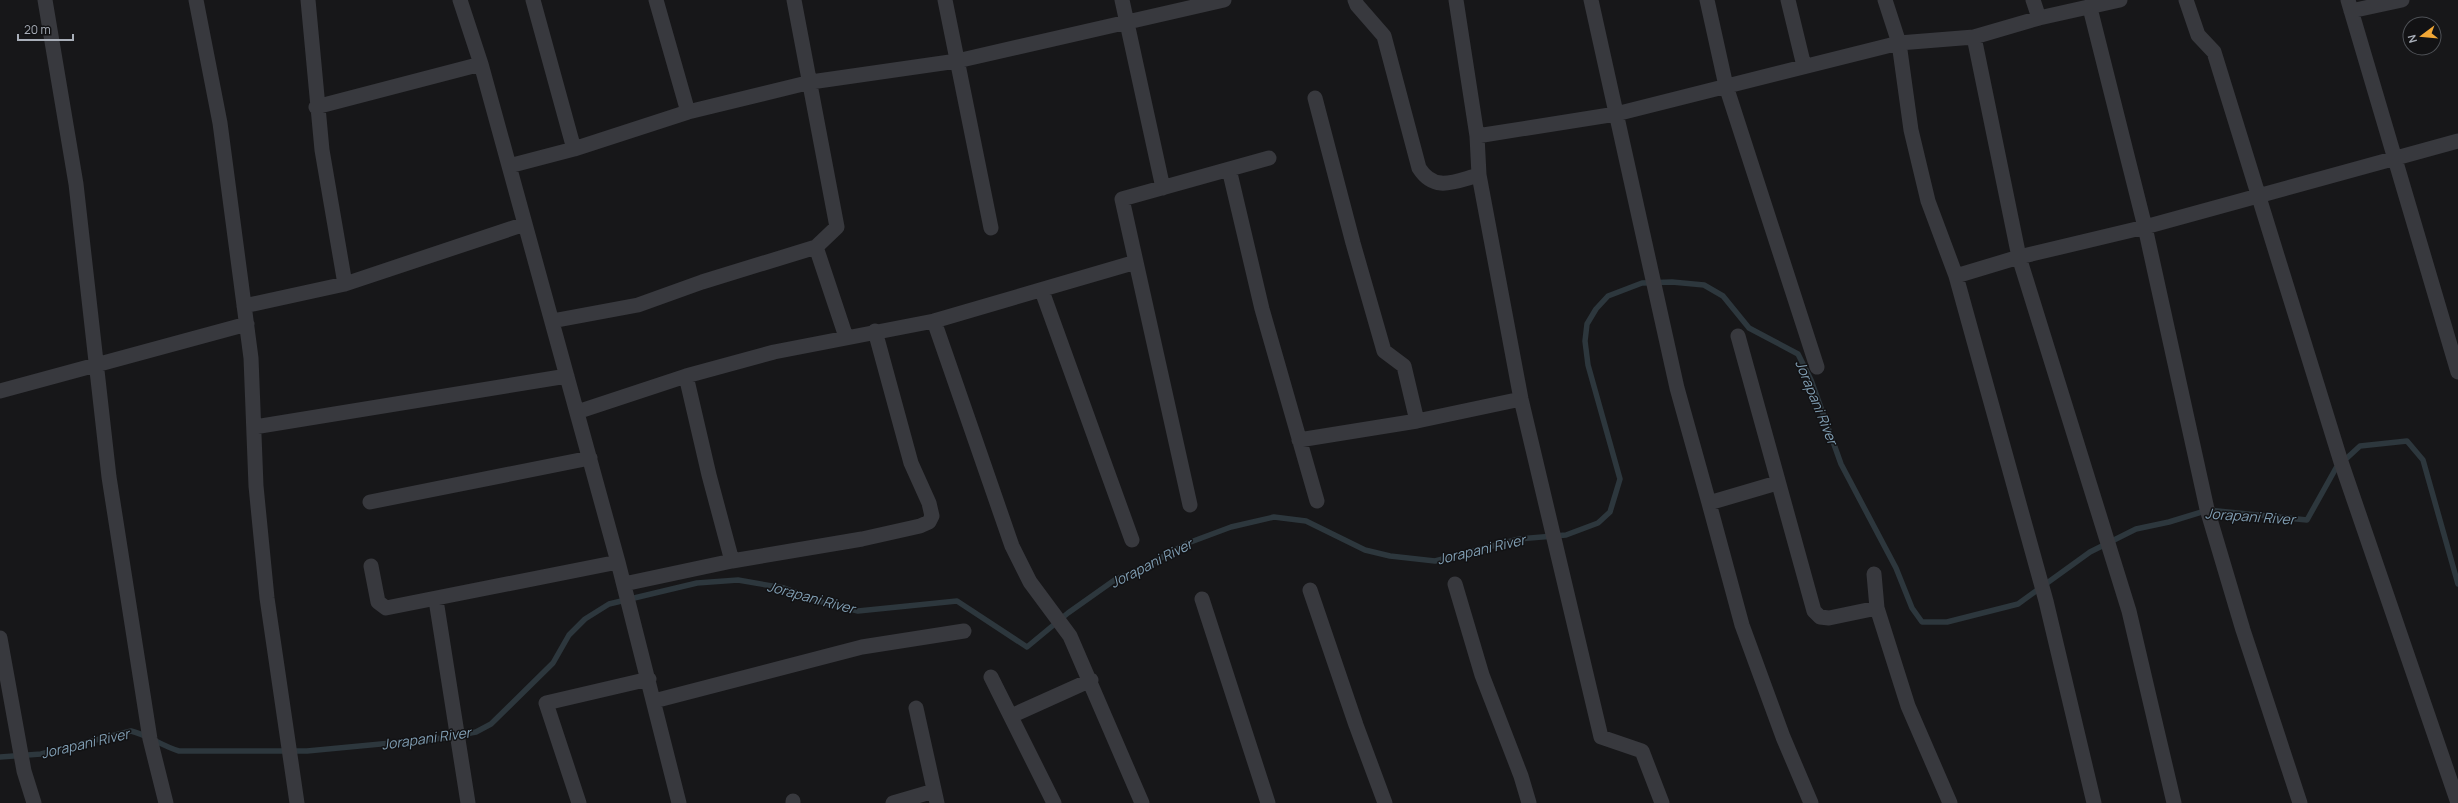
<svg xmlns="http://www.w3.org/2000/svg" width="2458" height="803" font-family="Manrope,sans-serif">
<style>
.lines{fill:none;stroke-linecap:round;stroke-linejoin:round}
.stream{stroke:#2d373d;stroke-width:5.5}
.minor{stroke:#38393e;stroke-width:15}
.labels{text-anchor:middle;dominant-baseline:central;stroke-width:3;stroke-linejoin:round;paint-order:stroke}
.water-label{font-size:14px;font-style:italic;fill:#809eb3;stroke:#121214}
</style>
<rect width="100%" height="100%" fill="#171719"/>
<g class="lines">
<path class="stream" d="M0,757L41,754L131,731C148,735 162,746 179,751H307L444,738L476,732L491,724L553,663L569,635L585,619L609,604L697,583L738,580L784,588L825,603L858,611L957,601L1027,647L1068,613L1116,579L1137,571L1188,543L1231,527L1274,517L1306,521L1365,550L1390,556L1435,561L1519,539L1566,535L1598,523L1610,512L1620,479L1588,365L1585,341L1587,324L1596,309L1608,296L1642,283L1672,282L1704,285L1723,296L1749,328L1798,354L1811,380L1841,464L1896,568L1912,608L1922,622H1947L2018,604L2090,552L2136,529L2169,522L2208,510L2307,520L2336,468L2360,446L2407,441L2423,460L2458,584"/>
<path class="minor" d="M45,0L76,184L109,477L150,739L166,803
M196,0L220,123L251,358L256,486L267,598L297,803
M308,0L322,150L345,284
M460,0L481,64L618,562L679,803
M533,0L574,149
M794,0L837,227L816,247L846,337
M945,0L991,228
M1122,0L1163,188
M1355,0L1357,5L1384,36L1419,168C1435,193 1455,181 1479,175
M1456,0L1477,136L1479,175L1521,399L1601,737L1642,751L1662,803
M1591,0L1677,388L1709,503L1742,625L1783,737L1811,803
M1707,0L1726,86L1817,367
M1788,0L1804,66
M1885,0L1899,43L1911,130L1928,201L1956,276L2046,601L2094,803
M2033,0L2039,18
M2186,0L2198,35L2214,52L2341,462L2458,803
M2348,0L2458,372
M2090,8L2145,227L2207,509L2243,630L2300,803
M2351,11L2402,0
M1974,37L2019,257L2129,611L2174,803
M1315,98L1353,243L1384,351L1404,366L1417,421
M316,107L481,64
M688,112L811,82L957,61L1224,0
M1477,136L1616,114L1899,43L1974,37L2039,18L2120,0
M509,166L574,149L688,112L656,0
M1229,169L1262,309L1317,501
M1956,276L2019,257L2145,227L2458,141
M1042,291L1132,540
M244,306L345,284L525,224
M552,321L638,305L702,282L816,247
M934,321L1012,546L1030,582L1070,636L1142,803
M1738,336L1814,611L1820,617L1829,618L1877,608L1908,706L1950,803
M0,391L247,324
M577,412L686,376L774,352L934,321L1136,262
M254,427L567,376
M1299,440L1417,421L1521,399
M370,502L590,458
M1709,503L1777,483
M1190,505L1122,199L1269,158
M732,561L862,539L920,526L929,522L932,516L929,503L911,463L875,331
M371,566L378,602L386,608L618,562
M1874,574L1877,608
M624,584L732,561L709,475L686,376
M1455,584L1482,675L1521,776L1529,803
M1310,590L1356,725L1385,803
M1202,599L1268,803
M436,600L468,803
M0,638L24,771L34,803
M991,677L1054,803
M654,701L862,647L964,631
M916,708L937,803
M1011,716L1091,680
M793,801V803
M579,803L546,703L649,679
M893,803L934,791"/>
</g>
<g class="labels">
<g class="water-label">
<text transform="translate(1817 402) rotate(68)">Jorapani River</text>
<text transform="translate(2250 516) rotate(4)">Jorapani River</text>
<text transform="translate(1481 549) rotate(-13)">Jorapani River</text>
<text transform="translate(1151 563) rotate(-27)">Jorapani River</text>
<text transform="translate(811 597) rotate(15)">Jorapani River</text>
<text transform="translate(426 738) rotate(-8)">Jorapani River</text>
<text transform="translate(85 743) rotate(-13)">Jorapani River</text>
</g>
</g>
<g transform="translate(2422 36) rotate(254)"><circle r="19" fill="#121214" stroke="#4e5156"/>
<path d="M0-3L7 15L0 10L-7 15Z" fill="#f1a736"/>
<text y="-6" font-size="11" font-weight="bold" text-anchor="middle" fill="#a9afb9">N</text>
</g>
<path d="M18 34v6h55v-6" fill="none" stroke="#a9afb9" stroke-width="2"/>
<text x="24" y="34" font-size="12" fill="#a9afb9" stroke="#121214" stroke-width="3" paint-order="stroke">20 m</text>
</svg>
